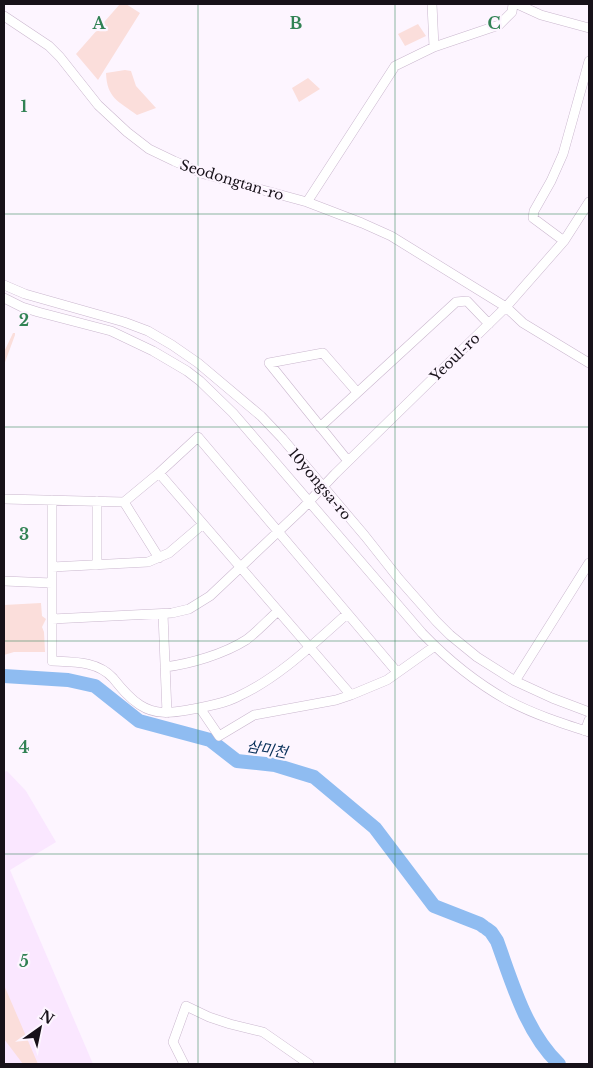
<svg xmlns="http://www.w3.org/2000/svg" width="593" height="1068" font-family="'Libre Baskerville','Noto Sans KR',serif">
<style>
.built{fill:#fae7ff}
.green{fill:#fbdedb}
.lines{fill:none;stroke-linecap:round;stroke-linejoin:round}
.river{stroke:#8fbcf1;stroke-width:14}
.minor-casing{stroke:#cab7ce;stroke-width:10}
.minor{stroke:#fff;stroke-width:9}
.grid{fill:none;stroke:#318254;stroke-width:1;stroke-opacity:0.55}
.labels{text-anchor:middle;dominant-baseline:central;stroke-width:4.5;stroke-linejoin:round;paint-order:stroke}
.street-label{font-size:14px;fill:#171119;stroke:#fdf5ff}
.water-label{font-size:15px;font-style:italic;fill:#072f59;stroke:#fdf5ff}
.grid-label{font-size:16px;text-anchor:middle;font-weight:bold;fill:#318254;stroke:#fdf5ff;stroke-width:4.5;stroke-linejoin:round;paint-order:stroke}
</style>
<rect width="100%" height="100%" fill="#fdf5ff"/>
<path class="built" d="M7,771L26,791L56,842L10,870L93,1064H4V772Z"/>
<path class="green" d="M120,4H126L140,13L98,80L76,54Z
M418,24L426,36L405,46L398,34Z
M125,70L131,71L136,86L156,108L137,115C118,101 107,98 106,73Z
M308,78L320,89L299,102L292,88Z
M13,333H15V335L4,365V352Z
M41,603L42,616L46,619L42,627L44,632L45,652H14L4,655V605Z
M4,985L38,1064H23L4,1039Z"/>
<g class="lines">
<path class="river" d="M4,676L68,680L95,686L139,721L210,740L237,761L275,765L314,777L375,828L434,906L480,924L484,927
M487,929L491,932L497,941C512,982 526,1033 559,1064"/>
<g class="minor-casing">
<path id="minor" d="M432,4L434,47
M517,4L541,15L589,28
M4,16L49,46L60,57L98,105L127,132L149,149L174,161L204,174L307,202L362,223L391,236L506,307L523,323L589,363
M307,202L395,66L434,47L499,25L512,12L513,4
M564,241L533,218L534,211L551,181L563,154L589,61
M4,285L25,294L124,322L148,331L172,345L198,363L261,416L282,438L365,536L399,579L436,621L450,635L477,657L515,681L552,698L589,712
M4,298L22,307L38,312L111,331L153,351L187,371L200,381L233,413L422,633C447,659 475,682 507,700C533,714 561,723 589,732
M320,427L456,302L467,301L489,324
M348,461L269,363L323,353L357,392
M159,473L351,695
M4,499L124,502L159,473L198,437L397,672
M52,500V661C74,662 97,661 113,678C121,688 129,698 140,705C155,715 171,713 188,710C204,707 224,704 239,696C280,677 314,643 347,614
M97,501V565
M124,502L159,558
M52,567L148,562L169,553L203,524
M4,581L52,583
M163,614L167,713
M52,619L172,613L189,609L210,596L302,509L335,474L506,307L564,241L589,202
M165,667C190,664 224,654 246,640C257,632 268,620 278,611
M515,681L589,563
M200,708L219,736L254,715L336,700L351,695L387,680L435,646
M585,731L589,720
M184,1064L173,1042L186,1006L209,1017L230,1024L263,1032L309,1064"/>
</g>
<use href="#minor" class="minor"/>
</g>
<path class="grid" d="M198,4V1064M395,4V1064M4,214H589M4,427H589M4,641H589M4,854H589"/>
<g class="labels">
<g class="street-label">
<text transform="translate(232 180) rotate(17)">Seodongtan-ro</text>
<text transform="translate(455 357) rotate(-44)">Yeoul-ro</text>
<text transform="translate(320 484) rotate(50)">10yongsa-ro</text>
</g>
<g class="water-label">
<text transform="translate(267 749) rotate(10)">삼미천</text>
</g>
</g>
<g class="grid-label">
<text x="99" y="29">A</text>
<text x="296" y="29">B</text>
<text x="494" y="29">C</text>
<text x="24" y="112">1</text>
<text x="24" y="326">2</text>
<text x="24" y="540">3</text>
<text x="24" y="753">4</text>
<text x="24" y="967">5</text>
</g>
<rect width="593" height="1068" fill="none" stroke="#171119" stroke-width="10"/>
<g transform="translate(40 1028) rotate(33)" stroke="#fdf5ff" stroke-width="4" paint-order="stroke">
<path d="M0-4L9 19L0 12L-9 19Z" fill="#171119"/>
<text y="-8" font-size="14" font-weight="bold" text-anchor="middle" fill="#171119">N</text>
</g>
</svg>
